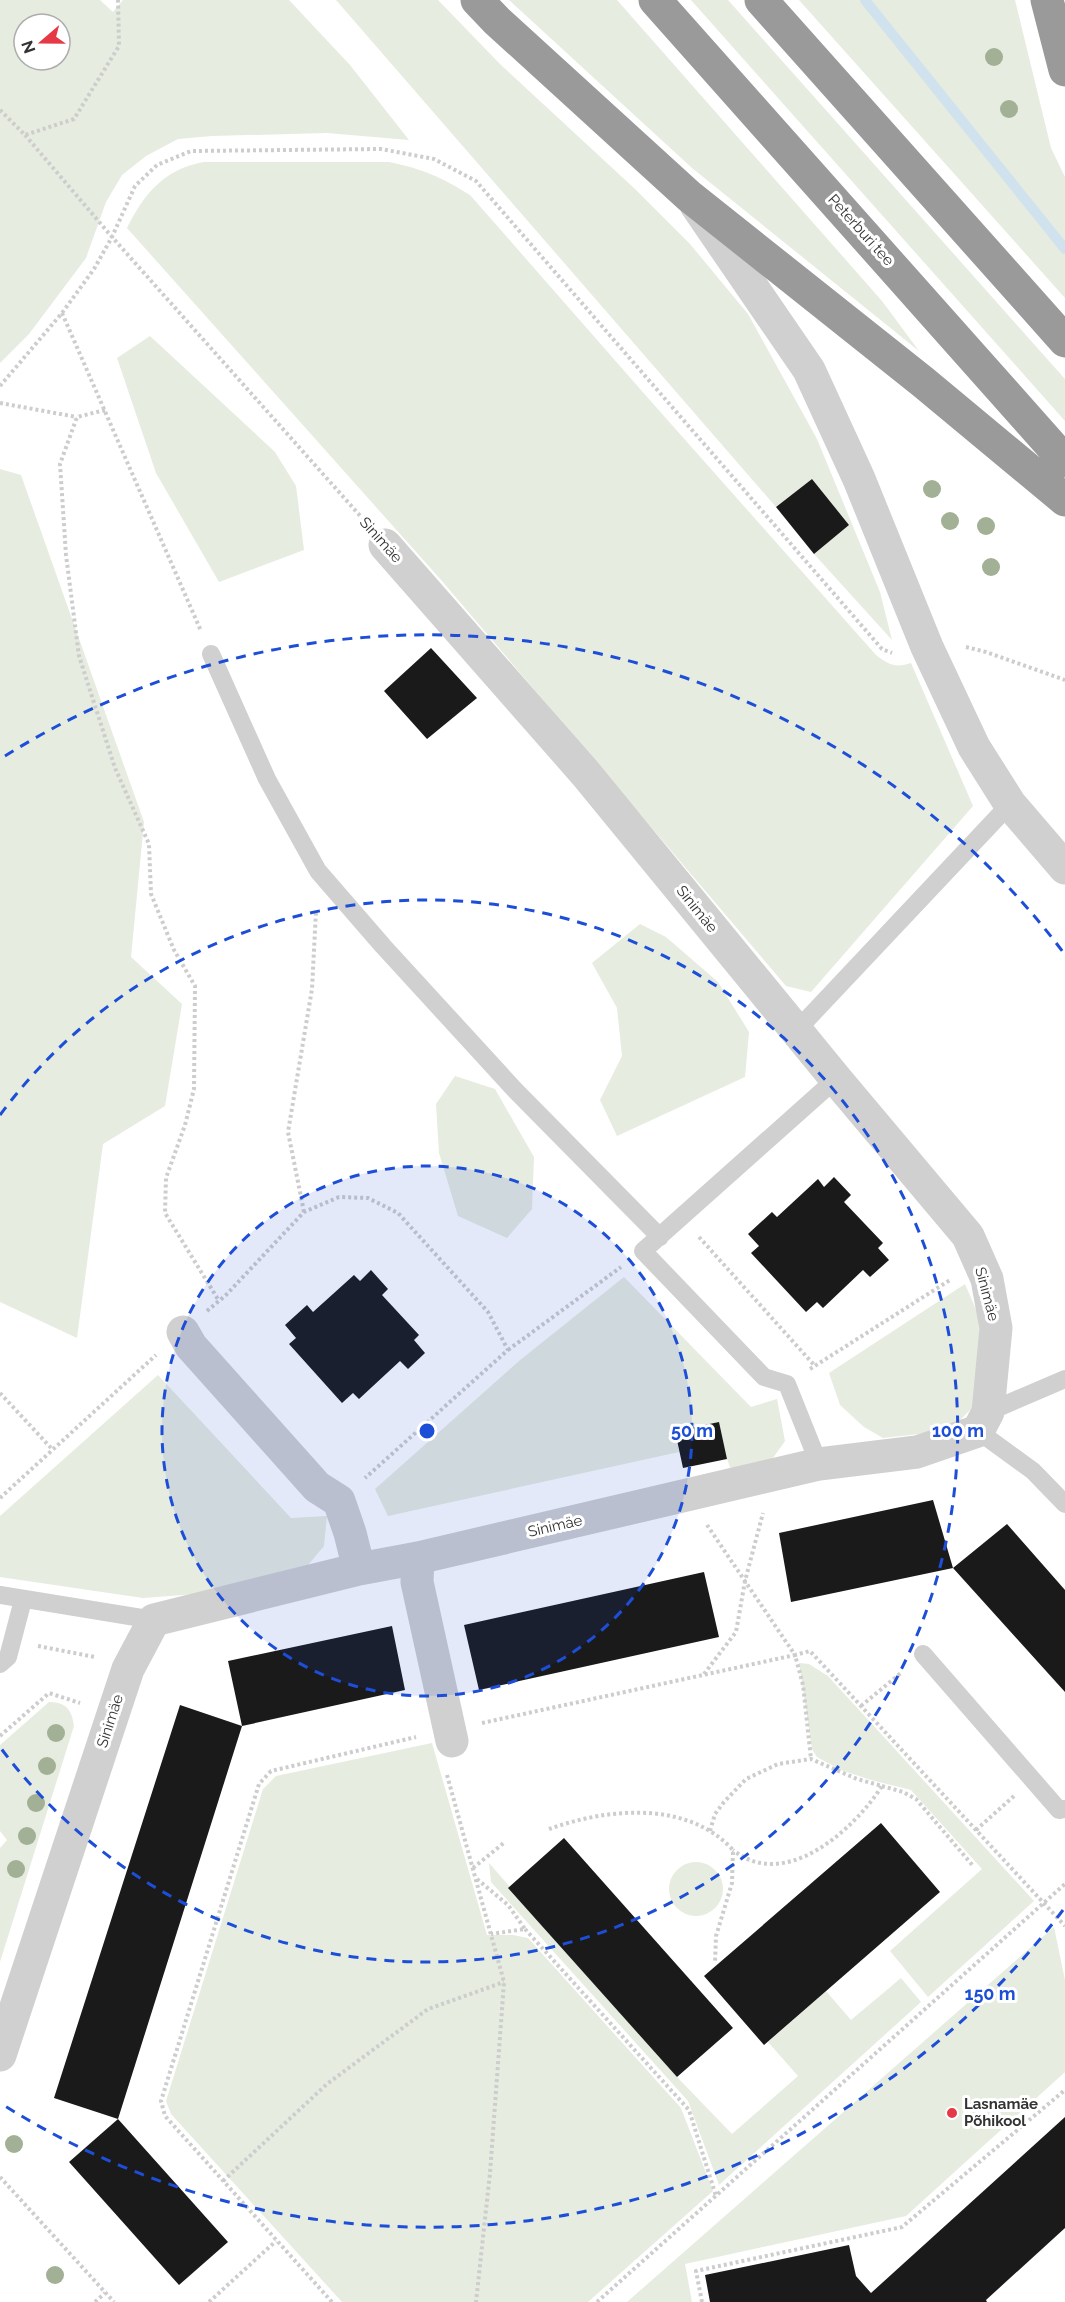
<svg xmlns="http://www.w3.org/2000/svg" width="1065" height="2302" font-family="Raleway,sans-serif">
<style>
.green{fill:#e6ecdf;fill-rule:evenodd}
.lines{fill:none;stroke-linecap:round;stroke-linejoin:round}
.stream{stroke:#cfe2ee;stroke-width:10}
.building{fill:#1a1a1a}
.path{stroke:#cdcdcd;stroke-width:4;stroke-dasharray:3 3;stroke-linecap:butt}
.lane{stroke:#d0d0d0;stroke-width:18}
.street{stroke:#d0d0d0;stroke-width:33}
.highway{stroke:#9a9a9a;stroke-width:33}
.tree{fill:#a2b095}
.ring{fill:none;stroke:#1d4ed8;stroke-width:3;stroke-dasharray:10 8}
.poi-dot{fill:#e63946;stroke:#fff;stroke-width:2}
.labels{text-anchor:middle;dominant-baseline:central;stroke-width:6;stroke-linejoin:round;paint-order:stroke}
.street-label{font-size:15px;fill:#333;stroke:#fff}
.poi-label{font-size:15px;font-weight:bold;fill:#333;stroke:#fff;text-anchor:start}
.centre{fill:#1d4ed8;stroke:#fff;stroke-width:3}
.ring-label{font-size:18px;text-anchor:middle;font-weight:bold;fill:#1d4ed8;stroke:#fff;stroke-width:6;stroke-linejoin:round;paint-order:stroke}
</style>
<rect width="100%" height="100%" fill="#fff"/>
<path class="green" d="M0,0H100L113,12L123,0H289L350,65L409,140L327,133L212,136L178,139L146,156L122,175L106,202L86,258L29,334L0,363ZM24,24H60V60H24Z
M336,0H438L500,64L635,189L690,244L748,314L817,439L880,592L892,640L814,554L849,525L812,479L776,507Z
M509,0H617L882,301L919,351L692,168Z
M691,0H728L1065,379V421Z
M799,0H1015L1051,148L1065,177V298Z
M204,162H389C423,169 441,177 470,195L648,398L876,655C889,665 896,668 911,663L973,806L811,992L786,986L442,581L127,228C144,194 164,169 204,162Z
M150,336L275,452L296,486L304,550L219,582L156,473L117,358Z
M0,469L21,475L144,822L131,957L182,1004L165,1106L103,1144L77,1338L0,1302Z
M640,924L666,937L718,982L749,1032L745,1077L617,1136L600,1100L622,1056L617,1008L592,963Z
M455,1076L495,1089L534,1157L532,1209L507,1238L458,1216L439,1153L436,1104Z
M624,1277L751,1407L777,1399L785,1441L773,1458L734,1478L727,1459L719,1422L675,1431L679,1452L388,1516L375,1489L519,1361Z
M965,1284L980,1319L977,1372L973,1407L956,1424L919,1434L883,1438L864,1427L840,1405L829,1373Z
M158,1375L291,1518L327,1516L324,1546L308,1565L196,1594L143,1598L0,1577V1516Z
M799,1663L809,1664L828,1676L1034,1901L928,1997L890,1951L982,1869L911,1790L871,1780L841,1770L817,1757L812,1749Z
M49,1702C66,1702 72,1710 74,1726L0,1962V1848L7,1840L0,1831V1745Z
M432,1743L487,1935H513L528,1938L681,2108L713,2191L588,2302H342L171,2114L166,2101L263,1789L276,1776Z
M669 1889a27 27 0 1 1 54 0a27 27 0 1 1-54 0Z
M489,1863L677,2077L732,2134L798,2076L768,2042L826,1991L851,2020L901,1978L921,2002L719,2185L688,2101L491,1882Z
M1054,1927L1065,1980V2072L906,2216L685,2264L692,2302H627Z"/>
<g class="lines">
<path class="stream" d="M865,0L1065,249"/>
</g>
<path class="building" d="M812,479L849,525L814,554L776,507Z
M431,648L477,698L427,739L384,691Z
M834,1177L851,1195L844,1202L883,1243L878,1248L889,1260L870,1277L863,1270L823,1308L817,1302L806,1312L751,1253L759,1246L748,1234L772,1212L777,1217L818,1179L824,1187Z
M371,1270L388,1289L382,1295L419,1335L414,1340L425,1353L408,1369L400,1361L359,1399L353,1393L342,1403L289,1344L296,1338L285,1325L307,1305L313,1312L354,1275L360,1281Z
M719,1422L727,1459L683,1468L675,1431Z
M933,1500L953,1568L791,1602L779,1533Z
M1007,1524L1065,1590V1692L953,1568Z
M704,1572L719,1637L479,1690L464,1625Z
M392,1626L405,1690L242,1726L228,1661Z
M180,1705L242,1726L118,2119L228,2242L179,2285L69,2162L118,2119L54,2098Z
M881,1823L940,1892L764,2045L704,1976Z
M564,1838L733,2028L677,2077L508,1888Z
M1065,2117V2228L986,2300L987,2302H710L705,2275L849,2245L856,2276L871,2293Z"/>
<g class="lines">
<path class="path" d="M0,110L25,135L74,119L119,46L118,0
M25,135L112,237L363,519
M62,313L201,631
M0,386L62,313L94,269L112,237L135,186L157,165L191,151L381,149L434,159L476,181L882,649L892,653
M0,403L77,417
M105,410L77,417L60,464L66,555L79,656L115,768L149,844L151,894L174,950L195,986L194,1089L185,1125L166,1178L165,1213L219,1301
M966,647L986,652L1065,680
M304,1212L288,1132L312,989L316,911
M699,1237L815,1366
M207,1311L226,1295L304,1212L339,1197L368,1198L398,1213L488,1312L508,1350L365,1478
M508,1350L621,1267
M810,1369L950,1280
M0,1393L52,1449
M0,1498L156,1355
M707,1525L795,1655L810,1651L1065,1926
M38,1646L95,1657
M704,1674L736,1632L745,1581L763,1513
M861,1706L902,1672
M482,1723L795,1655L803,1685L811,1759
M0,1736L49,1693L80,1703
M447,1775L504,1982L490,2173L476,2302
M882,1786L903,1792L916,1799L974,1867
M549,1829C608,1808 687,1800 733,1850L732,1883L716,1936L715,1963
M976,1830L1014,1796
M710,1831L715,1814L724,1802L746,1779L778,1764L811,1759L857,1779L882,1786C854,1830 785,1892 733,1850
M473,1868L505,1842
M477,1879L508,1905L525,1929L491,1934
M525,1929L689,2110L716,2196
M0,2177L114,2302
M223,2181L327,2084L428,2009L504,1982
M95,2302L105,2293
M209,2302L276,2241
M332,2302L165,2116L161,2101L259,1784L271,1771L416,1737
M597,2302L1065,1884
M702,2302L696,2271L902,2227L1065,2090"/>
<path class="lane" d="M211,654L267,779L318,871L383,946L514,1089L660,1237
M797,1030L1010,804
M988,1412L1065,1379
M978,1431L1033,1471L1065,1504
M819,1464L787,1384L764,1377L643,1251L836,1079
M0,1595L154,1620
M923,1654L1059,1810L1065,1809
M0,1664L8,1657L23,1600"/>
<path class="street" d="M696,205L809,370L859,479L927,647L974,747L1010,804L1065,868
M183,1332L191,1346L317,1487L339,1501L350,1533L359,1569
M418,1558L417,1582L452,1741
M0,2055L128,1669L154,1620L359,1569L418,1558L819,1464L917,1452L978,1431L988,1412L996,1328L987,1279L968,1236L836,1079L586,774L385,545"/>
<path class="highway" d="M477,0L497,21L689,196L923,382L1065,500
M655,0L1065,461
M761,0L1065,341
M1047,0L1065,70"/>
</g>
<g class="tree">
<circle cx="994" cy="57" r="9"/>
<circle cx="1009" cy="109" r="9"/>
<circle cx="932" cy="489" r="9"/>
<circle cx="950" cy="521" r="9"/>
<circle cx="986" cy="526" r="9"/>
<circle cx="991" cy="567" r="9"/>
<circle cx="56" cy="1733" r="9"/>
<circle cx="47" cy="1766" r="9"/>
<circle cx="36" cy="1803" r="9"/>
<circle cx="27" cy="1836" r="9"/>
<circle cx="16" cy="1869" r="9"/>
<circle cx="14" cy="2144" r="9"/>
<circle cx="55" cy="2275" r="9"/>
</g>
<circle cx="427" cy="1431" r="265" fill="#1d4ed8" fill-opacity=".12"/>
<g class="ring">
<circle cx="427" cy="1431" r="265"/>
<path d="M0 1115A531 531 0 1 1 0 1747"/>
<path d="M1063 1910A796 796 0 0 1 5 2106M5 756A796 796 0 0 1 1063 952"/>
</g>
<circle class="poi-dot" cx="952" cy="2113" r="6"/>
<g class="labels">
<g class="street-label">
<text transform="translate(861 230) rotate(48)">Peterburi tee</text>
<text transform="translate(381 540) rotate(48)">Sinimäe</text>
<text transform="translate(697 909) rotate(51)">Sinimäe</text>
<text transform="translate(987 1294) rotate(75)">Sinimäe</text>
<text transform="translate(555 1526) rotate(-13)">Sinimäe</text>
<text transform="translate(110 1721) rotate(-72)">Sinimäe</text>
</g>
<g class="poi-label">
<text x="964" y="2104">Lasnamäe<tspan x="964" dy="17">Põhikool</tspan></text>
</g>
</g>
<circle cx="427" cy="1431" r="9" class="centre"/>
<g class="ring-label">
<text x="692" y="1437">50 m</text>
<text x="958" y="1437">100 m</text>
<text x="990" y="2000">150 m</text>
</g>
<g transform="translate(42 42) rotate(250)"><circle r="28" fill="#ffffff" stroke="#adadad" stroke-width="1.5"/>
<path d="M0-4.5L10 22L0 15L-10 22Z" fill="#e63946"/>
<text y="-9" font-size="16" font-weight="bold" text-anchor="middle" fill="#333333">N</text>
</g>
</svg>
